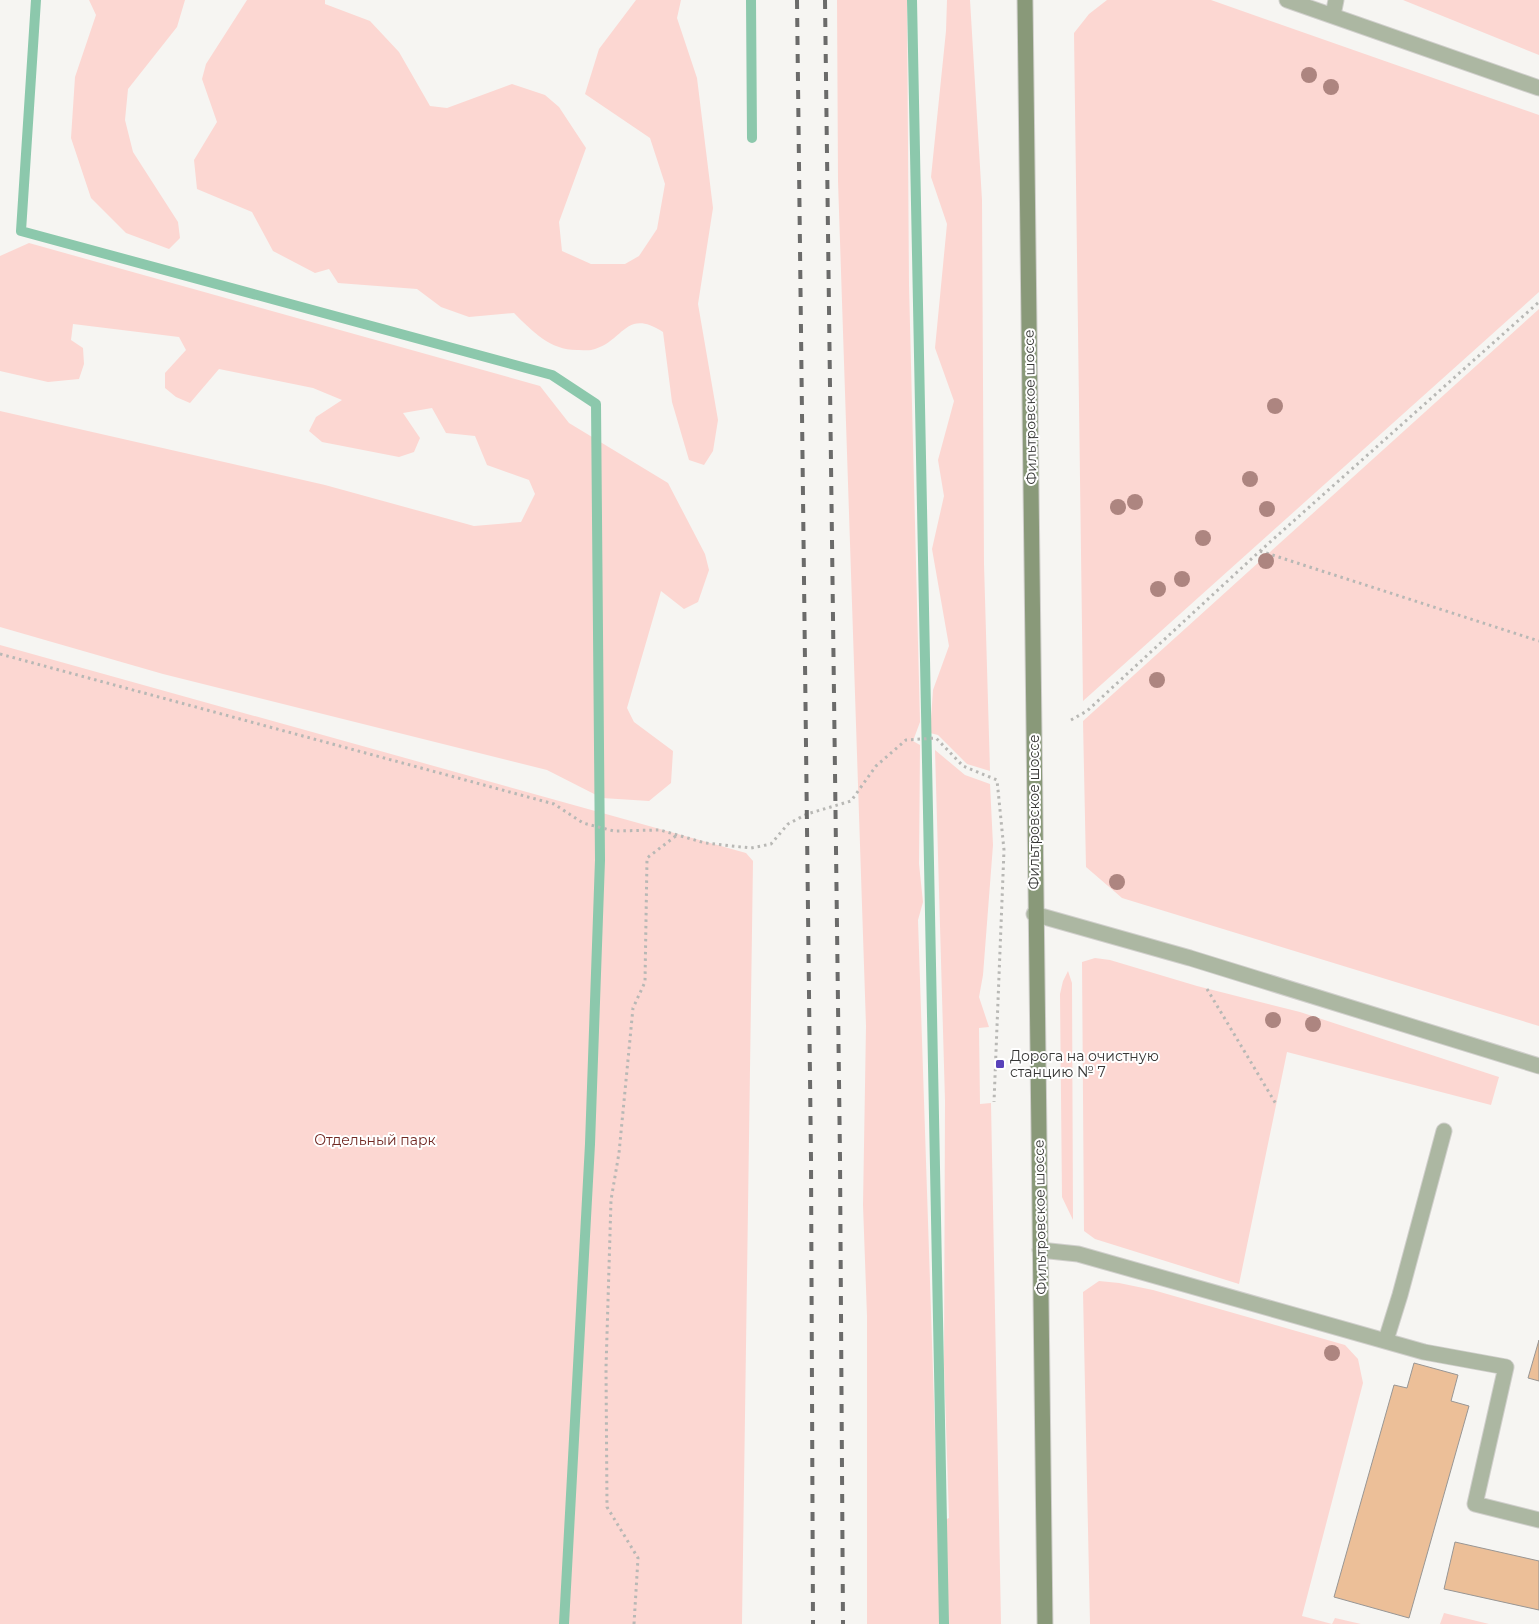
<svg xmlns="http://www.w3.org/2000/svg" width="1539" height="1624" font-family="Montserrat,sans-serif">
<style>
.green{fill:#fcd7d2}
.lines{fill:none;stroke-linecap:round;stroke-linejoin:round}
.stream{stroke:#8cc8ac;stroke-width:10}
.building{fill:#ecbf98;stroke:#989694}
.lane-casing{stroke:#d0cfcc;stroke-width:17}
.secondary-casing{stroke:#d0cfcc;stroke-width:17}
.path{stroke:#b8b8b5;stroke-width:3;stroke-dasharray:2.5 4;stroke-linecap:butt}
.lane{stroke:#acb7a2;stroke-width:15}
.secondary{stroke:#899979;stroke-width:15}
.rail{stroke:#6b6b6a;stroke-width:4;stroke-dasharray:9 9;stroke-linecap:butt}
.tree{fill:#ad8580}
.poi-dot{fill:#5942ba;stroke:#fff;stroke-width:2}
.labels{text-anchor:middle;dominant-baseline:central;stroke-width:4;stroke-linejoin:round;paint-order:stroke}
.street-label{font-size:14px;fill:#373736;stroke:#fff}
.poi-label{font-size:14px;fill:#373736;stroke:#fff;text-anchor:start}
.park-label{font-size:14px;fill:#712923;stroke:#fff}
</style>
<rect width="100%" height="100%" fill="#f6f5f2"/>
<path class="green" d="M89,0H185L177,27L128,89L125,120L133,152L178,222L180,238L169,249L126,233L91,198L71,138L75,77L96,15Z
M247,0H325V4L370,21L399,52L430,106L447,108L512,84L545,95L559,107L586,148L559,222L562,251L591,264H625L639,256L657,229L665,184L650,138L585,94L599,49L636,0H681L677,18L697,78L713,208L698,304L718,420L713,451L704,465L689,460L672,402L663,332C626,308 624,340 595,349C590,351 584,350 579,350C551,351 533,332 514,313L469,317L441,307L417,289L338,283L329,269L315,273L273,251L252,212L197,189L194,160L217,122L202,79L206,64Z
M837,0H907L909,285L920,722L913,741L920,745L919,864L923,902L918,920L938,1523L949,1518L944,1364L945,1101L935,750L965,775L990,784L993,845L983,975L979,997L989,1027L979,1028L980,1104L991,1103L1001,1624H867V1316L863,1205L866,1026L838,181Z
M947,0H970L982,200L984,564L990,771L967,764L938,735L930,733L933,690L949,646L932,549L944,496L938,460L954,401L935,348L947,224L931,177L946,31Z
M1107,0H1211L1539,115V292L1083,701L1074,33L1089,14Z
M1403,0H1539V55Z
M29,243L540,386L569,423L668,483L705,554L709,570L698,602L684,609L661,591L627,708L634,722L673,751L671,783L649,801L602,798L547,770L163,674L0,627V411L325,485L474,526L521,522L535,494L529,480L487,465L475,436L446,433L432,408L403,413L420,438L414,452L399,457L322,442L309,431L316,417L342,400L313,388L219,369L190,403L176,397L165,388V373L186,350L179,337L73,324L71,340L83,348L84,364L79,379L48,382L0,371V256Z
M1539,309V1026L1122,898L1086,867L1083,721Z
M0,645L746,853L753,861L742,1624H0Z
M1095,958L1110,960L1197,986L1300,1012L1499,1077L1491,1105L1287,1052L1239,1284L1095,1239L1084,1231L1082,962Z
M1068,971L1072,983L1073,1220L1062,1197L1060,994L1063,981Z
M1099,1281L1119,1283L1153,1290L1345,1345L1358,1359L1363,1383L1302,1616L1332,1624L1335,1618L1361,1624H1090L1083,1292Z
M1444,1613L1489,1624H1440Z"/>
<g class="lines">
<path class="stream" d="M36,0L21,231L552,375L596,404L600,860L590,1144L564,1624
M751,0L752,138
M912,0L944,1624"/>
</g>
<path class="building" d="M1539,1340V1381L1528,1378Z
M1414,1363L1458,1375L1451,1401L1469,1406L1409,1618L1334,1597L1394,1385L1407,1388Z
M1455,1542L1539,1561V1610L1444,1589Z"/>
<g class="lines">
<g class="lane-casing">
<path id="lane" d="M1287,0L1539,88
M1333,15L1336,0
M1034,914L1190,958L1539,1066
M1040,1250L1078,1254L1424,1352L1506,1367L1475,1504L1539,1520
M1386,1340L1400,1295L1444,1131"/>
</g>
<g class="secondary-casing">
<path id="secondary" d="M1025,0L1045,1624"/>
</g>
<path class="path" d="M1260,551L1539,641
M0,654L554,804L583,823L614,831L660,830L705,843L751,848L771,844L788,824L807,814L851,801L876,766L906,740L936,738L963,766L997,780L1004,850L994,1102
M1071,720L1087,711L1260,551L1539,302
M1207,989L1276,1104
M634,1624L638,1558L607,1507L606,1368L611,1200L619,1153L633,1008L645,982L647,858L677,835"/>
<use href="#lane" class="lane"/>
<use href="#secondary" class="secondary"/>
<path class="rail" d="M797,0L811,1159L813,1624
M825,0L840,1158L843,1624"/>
</g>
<g class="tree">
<circle cx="1309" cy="75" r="8"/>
<circle cx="1331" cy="87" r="8"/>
<circle cx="1275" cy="406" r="8"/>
<circle cx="1250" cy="479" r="8"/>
<circle cx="1135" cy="502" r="8"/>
<circle cx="1118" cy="507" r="8"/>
<circle cx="1267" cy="509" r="8"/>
<circle cx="1203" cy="538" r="8"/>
<circle cx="1266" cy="561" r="8"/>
<circle cx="1182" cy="579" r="8"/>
<circle cx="1158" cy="589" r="8"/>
<circle cx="1157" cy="680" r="8"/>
<circle cx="1117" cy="882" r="8"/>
<circle cx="1273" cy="1020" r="8"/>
<circle cx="1313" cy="1024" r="8"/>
<circle cx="1332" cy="1353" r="8"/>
</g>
<rect class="poi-dot" x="995" y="1059" width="10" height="10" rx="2.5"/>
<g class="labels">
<g class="street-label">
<text transform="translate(1030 407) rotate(-91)">Фильтровское шоссе</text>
<text transform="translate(1034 812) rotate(-90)">Фильтровское шоссе</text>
<text transform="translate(1040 1217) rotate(-91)">Фильтровское шоссе</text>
</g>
<g class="poi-label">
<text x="1010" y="1056">Дорога на очистную<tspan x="1010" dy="16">станцию № 7</tspan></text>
</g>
<g class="park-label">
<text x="375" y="1140">Отдельный парк</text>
</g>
</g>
</svg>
